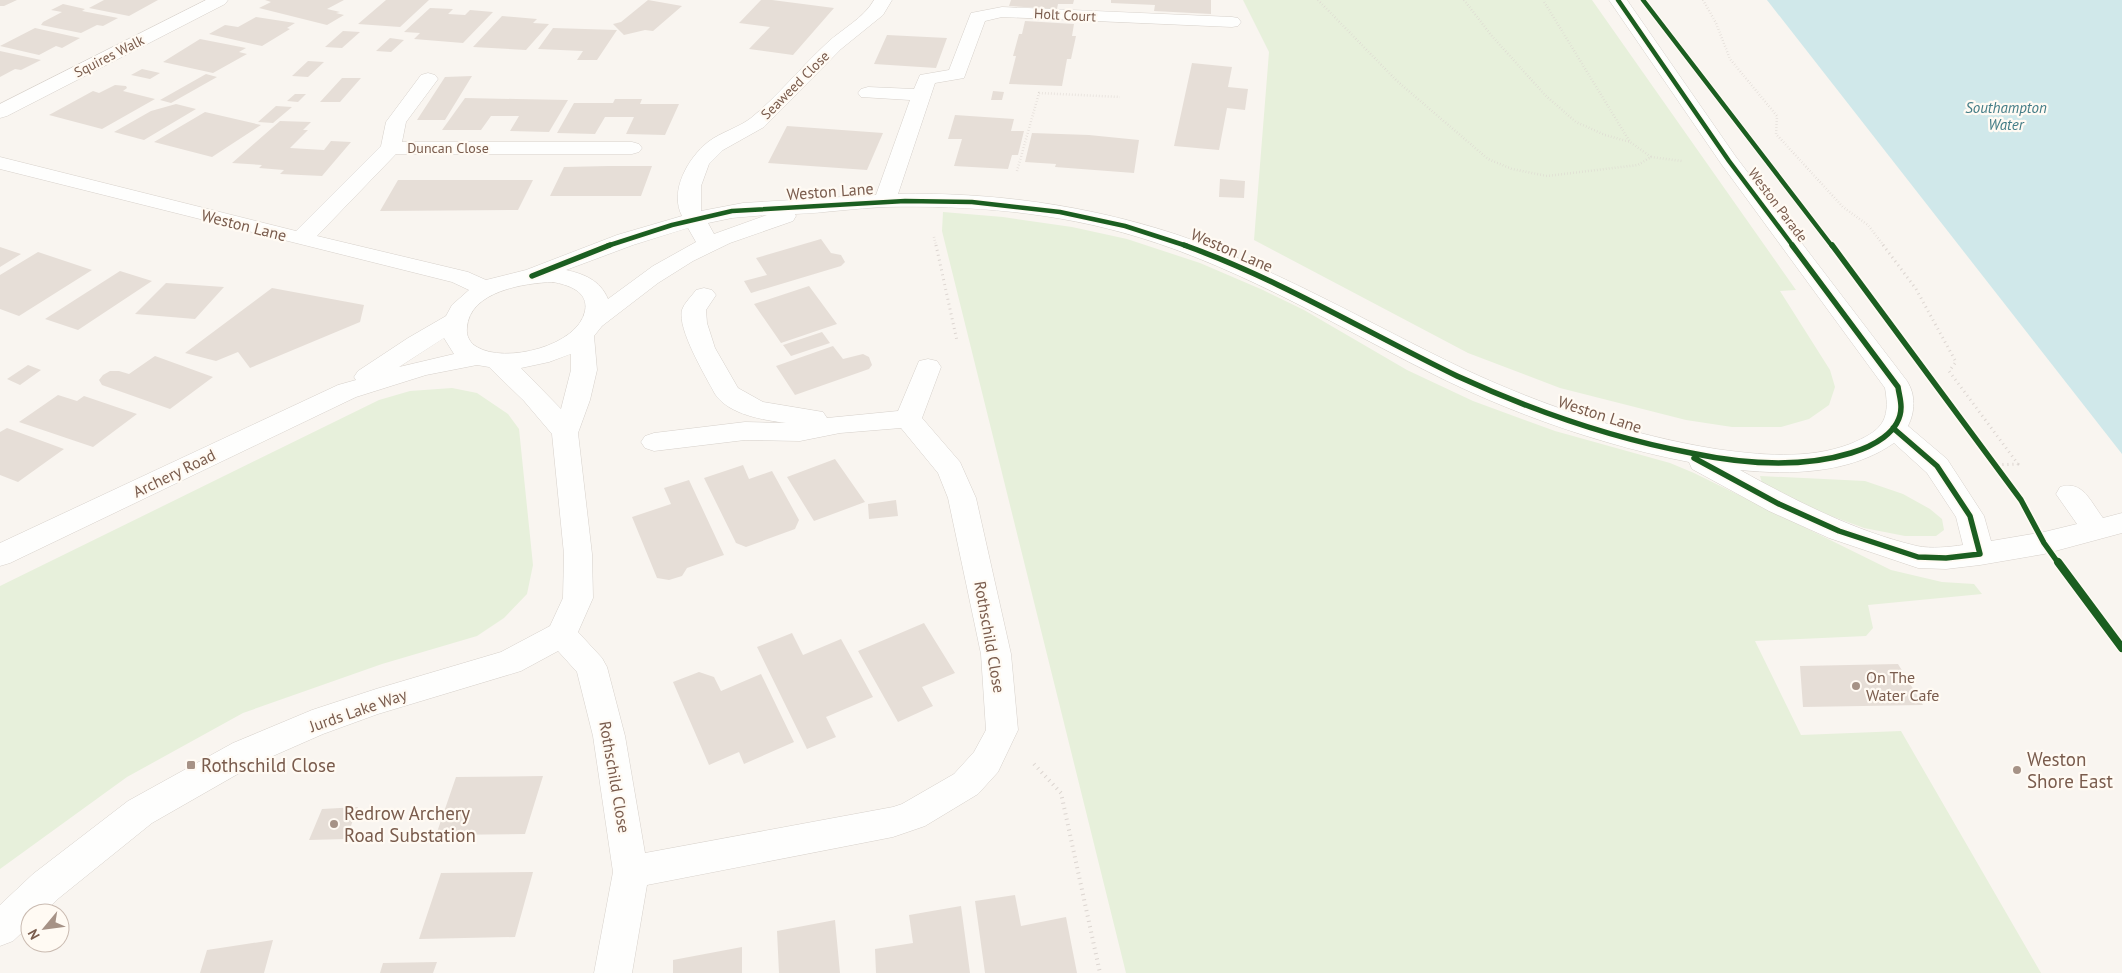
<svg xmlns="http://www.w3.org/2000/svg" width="2122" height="973" font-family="'PT Sans',sans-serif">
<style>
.green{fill:#e7f0db}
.water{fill:#d0e8ea}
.building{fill:#e6ded7}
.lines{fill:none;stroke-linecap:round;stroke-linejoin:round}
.minor-casing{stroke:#d7d1cb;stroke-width:1}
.path-far2{stroke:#dcd5d0;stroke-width:2.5;stroke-dasharray:0.5 2.5;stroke-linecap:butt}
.path-far1{stroke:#dcd5d0;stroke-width:3;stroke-dasharray:1 4;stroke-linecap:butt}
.path{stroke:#dcd5d0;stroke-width:4;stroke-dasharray:1 4.5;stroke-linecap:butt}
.minor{fill:#fefefd;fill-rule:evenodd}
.cycleway-far2-casing{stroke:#fffaf3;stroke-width:7}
.cycleway-far1-casing{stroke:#fffaf3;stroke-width:9}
.cycleway-casing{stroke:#fffaf3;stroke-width:11}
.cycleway-far2{stroke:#1b5e20;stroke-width:4.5}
.cycleway-far1{stroke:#1b5e20;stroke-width:5.5}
.cycleway{stroke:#1b5e20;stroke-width:8}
.poi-dot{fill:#a69286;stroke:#fffaf3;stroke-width:2}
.labels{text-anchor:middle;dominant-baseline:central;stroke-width:4.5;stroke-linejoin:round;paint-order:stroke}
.far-street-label{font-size:14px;fill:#7a5c4d;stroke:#fffaf3}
.far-water-label{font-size:15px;font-style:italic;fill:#437c86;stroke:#fffaf3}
.street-label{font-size:16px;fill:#7a5c4d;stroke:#fffaf3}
.poi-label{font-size:16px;fill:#7a5c4d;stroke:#fffaf3;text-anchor:start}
.near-poi-label{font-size:19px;fill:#7a5c4d;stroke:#fffaf3;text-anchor:start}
</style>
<rect width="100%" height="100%" fill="#f9f5f0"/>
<path class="green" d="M1243,0H1592L1796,290L1780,291L1830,370L1835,387L1829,405L1809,419L1781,427H1732L1686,420L1560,388L1468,353L1254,240L1269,52Z
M943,212L1003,217L1072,227L1127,239L1200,263L1263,290L1304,310L1407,370L1473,401L1555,431L1670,463L1694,473L1891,570L1942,582L1974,584L1982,594L1868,605L1873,628L1866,636L1755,641L1801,735L1901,731L2041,973H1126L942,231Z
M452,388L477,393L508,414L519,429L533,565L527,594L504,618L477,636L382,664L243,713L127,777L0,869V586L379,400L410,391Z
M1760,476L1865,481L1903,494L1930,509L1942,519L1944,530L1936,536H1905L1864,528L1823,513L1762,483Z"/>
<path class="water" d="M1767,0H2122V454Z"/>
<path class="building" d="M0,0H17L4,6H0Z
M104,0H158L129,16L89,8Z
M265,0H344L327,9L340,12L336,13L344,15L327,25L259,8L271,2Z
M386,0H429L400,27L358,24Z
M648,0L682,6L653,31L645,30L624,35L613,24L621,22Z
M761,0H772L834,8L793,55L749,49L770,27L739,23Z
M1011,0H1074L1073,4H1058L1057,9L1009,6Z
M1111,0H1211V14L1154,11L1155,5L1111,3Z
M63,4L85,9L82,11L118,18L103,26L97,25L81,33L41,25L43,22L62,12L51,10Z
M430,8L453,9L448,14L465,15L470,10L493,12L463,43L414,39L420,33L404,32Z
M502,16L537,19L533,23L549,24L526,50L473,47Z
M256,17L295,23L287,28L290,29L262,46L209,34L225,25L238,27Z
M1025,21L1074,24L1072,36H1076L1071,59H1067L1062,86L1009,84L1016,56H1013L1019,34H1022Z
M35,28L80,38L62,48L56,46L39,55L0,46Z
M553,28L617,30L597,60H577L583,51L538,49Z
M343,31L360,32L342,48L325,47Z
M887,35L947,38L936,68L874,64Z
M390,38L404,40L391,52L376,51Z
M200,39L246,48L239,52L247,54L213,73L163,62Z
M0,51L41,60L21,70L15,69L0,77Z
M308,61L324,62L308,77L292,76Z
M1192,63L1232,67L1228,87L1248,89L1245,110L1227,108L1219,150L1174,146Z
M142,69L160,73L150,79L131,75Z
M206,74L217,77L171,103L160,100Z
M472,76L445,120H417L445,77Z
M342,78H361L340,102H320Z
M115,85L126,86L127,88L123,91L155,99L102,129L49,115L93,91L99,93Z
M993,91L1004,92L1002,100H991Z
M295,94H306L298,102L287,101Z
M465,98L516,99L568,100L549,132L510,131L519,116H491L481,130H442Z
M615,99H642L640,104H679L665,135L626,134L634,117H605L595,134L557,133L574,103H613Z
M176,104L196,109L144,140L114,132L151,111Z
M276,106L292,107L273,123L258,122Z
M205,112L261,125L212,157L154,142Z
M955,115L1014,119L1011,131H1024L1018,155H1012L1008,169L954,166L962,139H948Z
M280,121L311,122L303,130H308L290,148L324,150L331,141L351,142L322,176L280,174L284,170L259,168L262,165L232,163Z
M787,126L883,133L867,170L768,163Z
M1032,133L1089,135L1139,140L1134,173L1055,167L1056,164L1025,162Z
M608,166H652L641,196H550L564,167Z
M1220,179L1245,181L1244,198L1219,197Z
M398,180H533L518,210L380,211Z
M821,239L831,253L841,255L845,262L841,266L751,293L744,281L767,275L756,258Z
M0,247L21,254L0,267Z
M38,252L92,270L19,316L0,309V275Z
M120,271L152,281L78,330L45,319Z
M166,283L224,287L195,319L135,314Z
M809,286L837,324L781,343L754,304Z
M272,288L364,305L360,322L250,368L238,352L216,361L185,353Z
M822,332L830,343L791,356L783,345Z
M833,346L843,359L863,354L869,357L872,365L869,369L795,395L776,366Z
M155,356L213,377L170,409L102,385L99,380L103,375L110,371H119L129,374Z
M28,365L41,370L20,385L7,379Z
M58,395L77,401L84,396L137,414L93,447L19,422Z
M7,428L64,449L18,482L0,475V432Z
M835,459L865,502L814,521L787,477Z
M743,465L749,479L772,471L799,520L795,529L746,547L736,543L704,478Z
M689,480L724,555L687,568L682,576L669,580L657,578L632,517L671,504L664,488Z
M896,500L898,516L869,519L868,504Z
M924,623L955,673L922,687L933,706L898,722L858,651Z
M792,633L803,655L841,639L873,697L826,717L836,737L807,749L757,647Z
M1898,664L1923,705L1803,707L1800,666Z
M699,672L714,677L721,691L761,674L794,742L744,764L739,752L709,765L673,682Z
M543,776L525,834L436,835L456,777Z
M358,807L346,839L309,840L322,809Z
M533,872L515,937L419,939L441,873Z
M1015,895L1021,926L1066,917L1077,973H985L975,901Z
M961,906L970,973H876L875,949L913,943L909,915Z
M835,920L840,973H779L777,931Z
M273,940L264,973H200L207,950Z
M742,947V973H673V960Z
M437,962L433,973H380L383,963Z"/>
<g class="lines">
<g class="minor-casing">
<path id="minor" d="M206,0H228L225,4L7,116L0,118V104Z
M874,0H892L883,15L841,49L764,127L723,150L709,164L701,186V211L743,203L876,195L910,100L861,97L858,93L861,89L868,87L914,89L920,75L949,70L971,13L1002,7L1232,17L1238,18L1241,22L1238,26L1232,27L1002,17L985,21L964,78L935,83L898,194C992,192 1086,205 1175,234C1276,268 1368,323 1464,369C1543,406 1630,435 1716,449C1759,455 1808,460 1850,444C1881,431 1891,422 1885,388L1722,165L1609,0H1627L1736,157L1907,381C1916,395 1915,412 1908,426L1947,459L1984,516L1991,541L2044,532L2077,524L2056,494L2060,487C2083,480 2090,501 2103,518L2122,513V533L2044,554L1980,565L1946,569L1918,568L1829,538L1769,511L1692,469L1689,462C1606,446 1522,417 1447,381C1344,331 1247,270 1138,237C1056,212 969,205 885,207C855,208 825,213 795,214L796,216L793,221L730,243L693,261L658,283L602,326L594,336L597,370L590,400L578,433L592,554L593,598L578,632L602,658L607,667L625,736L645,853L893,807L902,804L954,774L974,752L986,730L981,654L948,498L938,473L901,428L840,433L800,441L745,440L654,451L645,448L641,442L645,436L654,433L745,422L786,423C764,420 729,415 715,394C706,377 677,329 682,310C684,303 692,296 696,290L704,288L712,290L716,295L706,310L707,323L715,348L738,388L763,402L823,412L827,418L898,411L919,361L928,359L937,361L941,367L922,418L960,462L976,498L1011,654L1018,730L998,772L978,794L925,826L893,837L647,885L632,973H594L613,872L593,736L577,672L558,651L521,671L378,714L323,734L257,763L152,823L59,898L43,913H30V925L13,941L0,946V905L33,874L128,801L233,743L312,710L376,689L501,652L550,626L563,598L564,554L552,434L524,401L489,367L477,365L426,375L356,397L10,563L0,566V543L338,385L356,380L354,377L358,371L408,338L446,316L452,305L469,290L452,282L0,169V157L296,231L381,146L386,122L421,75L428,73L435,75L438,79L406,122L402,142H632L639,144L642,148L639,152L632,154H396L317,236L468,272L486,280L526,270L617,235L682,216C669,191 688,158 708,142C721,132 738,128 751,118C778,96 801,67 827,43C842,29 864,18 874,0ZM767,215L714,234L708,223L732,218ZM688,228L696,242L653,266L608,299C600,280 584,274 566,270L633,245ZM553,282C568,285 589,291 585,311C578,346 505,364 477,347C470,343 466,336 467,328C469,291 525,283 553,282ZM444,338L454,354L399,367ZM571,354V370L561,409L521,368L549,362ZM1894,443L1927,473L1956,517L1963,545C1949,547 1932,549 1917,546C1854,531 1796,501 1740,470C1791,475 1850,474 1894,443Z"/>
</g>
<path class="path-far2" d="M1318,0L1397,81L1488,159L1512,169L1547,176L1638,165L1651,157L1630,142L1543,0
M1464,0L1491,35L1545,95L1576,122L1605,135L1630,142
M1703,0L1716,23L1730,59L1777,116L1776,134L1843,207L1868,225L1884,246
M1651,157L1682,161
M1017,171L1039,93L1120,97
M934,237L936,246"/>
<path class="path-far1" d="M936,245L957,341
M1883,245L1916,289L1956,362L1949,371L2018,464L1993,465"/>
<path class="path" d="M1034,764L1061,793L1100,973"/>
<use href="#minor" class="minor"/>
<g class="cycleway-far2-casing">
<path id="cycleway-far2" d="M1618,0L1729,161L1793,246
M1643,0L1832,246
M607,246L672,225L732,211L905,201L972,202L1060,212L1125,226L1187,246"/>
</g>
<g class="cycleway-far1-casing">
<path id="cycleway-far1" d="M1184,245C1279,279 1366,332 1457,376C1531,410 1611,438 1691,453C1743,464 1799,469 1851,453C1871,447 1901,433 1901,407C1901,400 1899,394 1898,387L1792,245
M1832,245L2021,500L2044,543L2059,564
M532,276L610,245
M1694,458L1779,504L1839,531L1918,557L1946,558L1980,554L1970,516L1937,466L1893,428"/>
</g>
<g class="cycleway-casing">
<path id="cycleway" d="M2058,562L2122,648"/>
</g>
<use href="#cycleway-far2" class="cycleway-far2"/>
<use href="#cycleway-far1" class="cycleway-far1"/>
<use href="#cycleway" class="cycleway"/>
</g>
<g class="poi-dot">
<circle cx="1856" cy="686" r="5"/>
<rect x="186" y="760" width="10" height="10" rx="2.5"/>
<circle cx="2017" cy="770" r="5"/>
<circle cx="334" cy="824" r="5"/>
</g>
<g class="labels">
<g class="far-street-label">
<text transform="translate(1065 15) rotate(3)">Holt Court</text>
<text transform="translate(109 56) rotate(-27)">Squires Walk</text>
<text transform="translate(795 85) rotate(-45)">Seaweed Close</text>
<text x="448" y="148">Duncan Close</text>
<text transform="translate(1778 205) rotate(53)">Weston Parade</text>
</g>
<g class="far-water-label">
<text x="2006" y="107">Southampton<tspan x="2006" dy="17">Water</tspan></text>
</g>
<g class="street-label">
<text transform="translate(830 191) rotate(-4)">Weston Lane</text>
<text transform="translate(244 225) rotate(14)">Weston Lane</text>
<text transform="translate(1232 250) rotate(23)">Weston Lane</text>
<text transform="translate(1600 414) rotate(18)">Weston Lane</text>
<text transform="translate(174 473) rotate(-26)">Archery Road</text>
<text transform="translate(990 637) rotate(80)">Rothschild Close</text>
<text transform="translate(358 710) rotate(-19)">Jurds Lake Way</text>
<text transform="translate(615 777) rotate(80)">Rothschild Close</text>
</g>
<g class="poi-label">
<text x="1866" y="677">On The<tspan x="1866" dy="18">Water Cafe</tspan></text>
</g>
<g class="near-poi-label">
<text x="2027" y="759">Weston<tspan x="2027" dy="22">Shore East</tspan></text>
<text x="201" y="765">Rothschild Close</text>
<text x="344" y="813">Redrow Archery<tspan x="344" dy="22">Road Substation</tspan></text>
</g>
</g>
<g transform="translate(45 928) rotate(241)"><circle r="24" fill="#fffaf3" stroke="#cabbb1"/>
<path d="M0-4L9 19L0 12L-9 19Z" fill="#a69286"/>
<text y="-8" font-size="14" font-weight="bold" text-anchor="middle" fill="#7a5c4d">N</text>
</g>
</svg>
